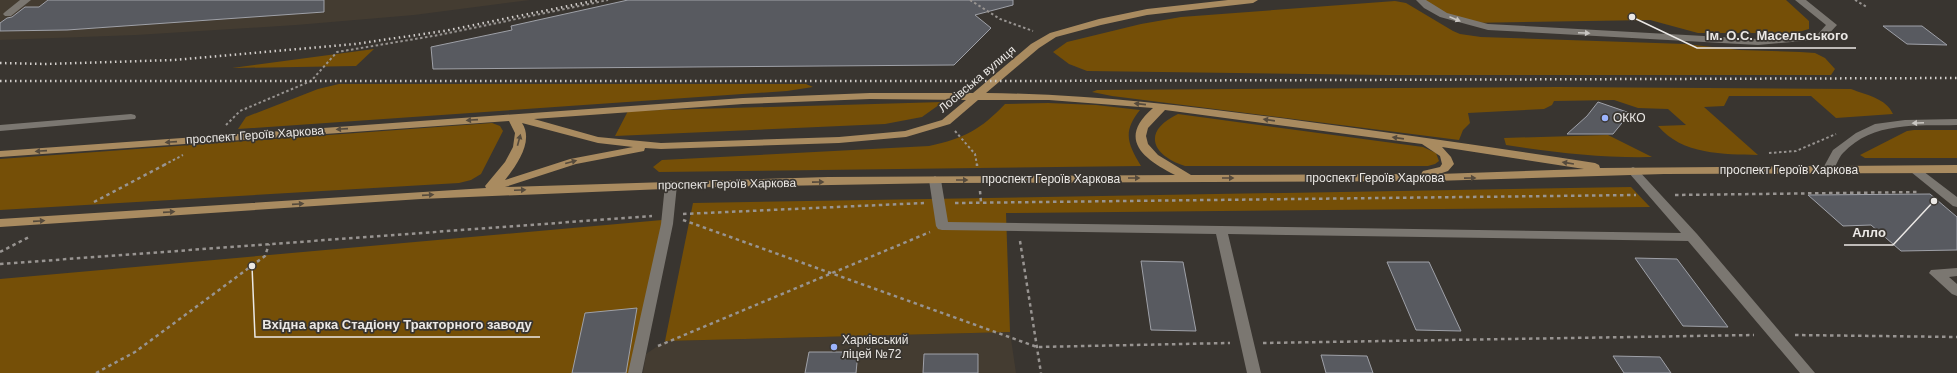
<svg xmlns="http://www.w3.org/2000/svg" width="1957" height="373" font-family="Arial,sans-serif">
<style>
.built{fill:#443c31}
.green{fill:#754f07}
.building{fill:#585a60;stroke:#9fa1a8}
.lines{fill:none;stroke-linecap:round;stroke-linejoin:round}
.path-far1{stroke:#989491;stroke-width:2;stroke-dasharray:2.5 2.5;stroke-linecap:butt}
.path{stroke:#989491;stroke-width:2.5;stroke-dasharray:3.5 3.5;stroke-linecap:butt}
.minor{fill:#7b7771;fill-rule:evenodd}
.major{fill:#a98b60;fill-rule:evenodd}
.rail{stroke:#d3cfcc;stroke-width:2.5;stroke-dasharray:1.5 3.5;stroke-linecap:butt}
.oneway{fill:#c9c6c2}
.oneway2{fill:#554a3c}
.poi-dot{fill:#9cb4fd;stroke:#393530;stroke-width:1.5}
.labels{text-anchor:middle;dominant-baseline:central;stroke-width:3.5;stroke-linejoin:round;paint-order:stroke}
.street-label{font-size:12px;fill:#ebe8e5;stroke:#393530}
.poi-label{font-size:12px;fill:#ebe8e5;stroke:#393530;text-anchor:start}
.leader{fill:none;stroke:#ebe8e5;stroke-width:1.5}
.callout-dot{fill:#ebe8e5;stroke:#393530;stroke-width:1.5}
.callout-label{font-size:13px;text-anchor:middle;font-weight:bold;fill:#ebe8e5;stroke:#393530;stroke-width:3.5;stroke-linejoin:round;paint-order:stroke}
</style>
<rect width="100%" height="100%" fill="#393530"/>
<path class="built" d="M0,0H530L414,15L296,25L136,35L0,40Z
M1010,332L1016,373H643L646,354L665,341Z"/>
<path class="green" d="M1421,0H1786L1809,21V29L1795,33H1698L1650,20L1465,23Z
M1395,1L1406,3L1453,31L1460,34L1481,37L1685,44L1740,50L1800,52L1815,53L1825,58L1835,69L1831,75H1388L1087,71L1069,64L1053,52L1067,42L1141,24L1181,17Z
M374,49L356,66L232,68Z
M339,84H806L813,87L787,91L238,129L246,117L318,89Z
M1557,87L1851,89C1866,95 1886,98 1893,114L1836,118L1811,96H1729L1724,106L1704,107L1758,155C1724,154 1682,155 1658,126L1686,125L1668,109L1638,108L1614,100L1554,101L1552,105L1544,109L1468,113L1470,123L1463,130L1459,140L1112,96L1092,92L1097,90Z
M943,102L922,117L885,124L615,136L628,111Z
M1048,103L1096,105L1140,110C1122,132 1128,144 1141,166L659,172L653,167L662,160L929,146C965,138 980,130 1005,104Z
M1178,114L1423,147L1436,153L1439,161L1435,164L1428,166H1185C1151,155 1142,131 1178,114Z
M492,123L500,126L503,131L481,174L471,180L459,183L0,210V159Z
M1914,130H1957V158H1865L1860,155L1907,131Z
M1608,135L1652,157C1603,158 1555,153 1506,145L1504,138Z
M1631,187L1650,207L1006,213L1010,332L665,341L693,203Z
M662,220L634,373H0V279Z"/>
<path class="building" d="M48,0H324V12L67,30L0,31V23L7,18L12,17L25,7H39Z
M628,0H1013V5L975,15L991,28L954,65L433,69L431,47L512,30L511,26Z
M1883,26H1922L1947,45L1907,44Z
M1598,102L1630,113L1613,134H1567L1587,116Z
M1930,194L1957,217V250L1901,251L1871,225L1843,226L1808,195Z
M1635,258L1677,259L1728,327L1683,326Z
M1141,261L1183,262L1196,331L1151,330Z
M1387,262H1429L1461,331L1416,330Z
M637,308L626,373H572L585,313Z
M809,352H858L856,373H805Z
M924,354H978V373H923Z
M1321,355L1367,356L1373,373H1326Z
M1613,356L1660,357L1671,373H1624Z"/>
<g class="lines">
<path class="path-far1" d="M970,0L1000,19L1033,31
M1855,0L1867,7
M226,125L240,111L311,81L337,52L439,35L608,0
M955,131L975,154L977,165
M1769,153L1796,151L1836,134
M164,165L183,155"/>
<path class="path" d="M977,164V166
M980,191L981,202
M1675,195L1920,192
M94,202L166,164
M955,203L1636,195
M683,214L924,203
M683,220L1037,347L1230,343
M1020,241L1041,373
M0,252L31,236
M0,264L652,216
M1795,335L1957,337
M1263,343L1754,335
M658,346L930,232
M96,373L135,352L265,256L269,244"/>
<path class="minor" d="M20,0H31L11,16H5L3,14L5,12Z
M1416,0H1426L1447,13L1488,24L1758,39L1818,34L1826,25L1795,0H1806L1837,25L1824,39L1758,45L1488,30L1440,17L1424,8Z
M131,114L135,115L136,117L135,119L0,131V125Z
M1957,119V125C1917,126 1873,121 1843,153C1838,158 1836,167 1832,172H1824L1822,170L1833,150L1856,133L1875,124L1905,120Z
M1915,166L1919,168L1957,197V207L1953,206L1911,172L1909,170L1911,168Z
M1633,167L1637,169L1697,234L1815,373H1800L1688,241L1228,234L1261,373H1247L1216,234L942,230L938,229L936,226L929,180L935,176L941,180L948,222L1681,233L1629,173L1627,171L1629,169Z
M671,181L677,185L673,224L642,373H628L661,224L665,185Z
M1957,268V276L1949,277L1957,284V296L1952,294L1929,273L1931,270Z"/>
<path class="major" d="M1228,0H1258L1253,3L1147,15L1101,25L1056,37L1039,48L986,93C1094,94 1195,107 1302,121C1400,134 1497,148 1595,163L1599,165L1600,168L1957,165V173L1664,174L1433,181L944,183L712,187L421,199L0,227V219L486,188L485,186L505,162L513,147L515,133L509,121L0,157V151L743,98L870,93H973L1031,44L1050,33L1099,19L1147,9ZM870,99L966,100L942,120L905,131L839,137L661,143L598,137L534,119L743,104ZM978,100H1049L1153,108C1117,139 1143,159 1175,175L828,177L505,187L576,164L644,151L645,148L661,149L839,143L906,137L950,124ZM1165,110L1422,144L1440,156L1442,164L1440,167L1423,171L1421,174L1191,175L1158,155L1148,144L1146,136L1148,128ZM522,123L598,143L633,147L570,159L505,180C517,165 534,141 522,123ZM1442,147L1584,169L1439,174L1448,171L1454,164L1451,157Z"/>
<path class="rail" d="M0,63L46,64L174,60L355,44L444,31L598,0
M0,81H1032L1957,78"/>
</g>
<defs><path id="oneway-solid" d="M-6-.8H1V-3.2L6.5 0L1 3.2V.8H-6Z"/></defs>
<g class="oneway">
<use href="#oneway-solid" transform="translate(1455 19) rotate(23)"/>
<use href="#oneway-solid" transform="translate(1584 33) rotate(3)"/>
<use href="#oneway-solid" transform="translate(1918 123) rotate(177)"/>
</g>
<g class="oneway2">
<use href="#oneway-solid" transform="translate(1140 104) rotate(-174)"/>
<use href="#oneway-solid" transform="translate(472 120) rotate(176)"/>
<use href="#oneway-solid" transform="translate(1269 120) rotate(-172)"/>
<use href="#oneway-solid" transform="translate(342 129) rotate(176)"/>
<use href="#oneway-solid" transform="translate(1398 138) rotate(-172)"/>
<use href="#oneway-solid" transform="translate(519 140) rotate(-75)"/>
<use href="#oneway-solid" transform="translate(171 142) rotate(176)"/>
<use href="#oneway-solid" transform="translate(41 151) rotate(176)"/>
<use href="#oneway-solid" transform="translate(571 162) rotate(-15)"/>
<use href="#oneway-solid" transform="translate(1568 163) rotate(-171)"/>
<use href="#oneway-solid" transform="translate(1134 178)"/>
<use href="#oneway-solid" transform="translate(1228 178)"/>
<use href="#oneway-solid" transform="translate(1470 178) rotate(-1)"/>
<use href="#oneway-solid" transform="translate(962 180)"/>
<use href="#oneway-solid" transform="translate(818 182) rotate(-1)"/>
<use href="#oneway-solid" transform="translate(520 190) rotate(-2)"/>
<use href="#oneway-solid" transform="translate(428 195) rotate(-4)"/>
<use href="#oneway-solid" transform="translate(298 204) rotate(-4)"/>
<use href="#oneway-solid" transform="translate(169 212) rotate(-4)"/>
<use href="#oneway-solid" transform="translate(39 221) rotate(-4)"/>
</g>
<g class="poi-dot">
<circle cx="1605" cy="118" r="4"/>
<circle cx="834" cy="347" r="4"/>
</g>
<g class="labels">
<g class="street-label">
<text transform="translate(977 79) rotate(-40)">Лосівська вулиця</text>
<text transform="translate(255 135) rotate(-4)">проспект Героїв Харкова</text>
<text x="1789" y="170">проспект Героїв Харкова</text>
<text x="1375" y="178">проспект Героїв Харкова</text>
<text x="1051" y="179">проспект Героїв Харкова</text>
<text transform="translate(727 184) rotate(-1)">проспект Героїв Харкова</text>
</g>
<g class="poi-label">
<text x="1613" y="118">ОККО</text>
<text x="842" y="340">Харківський<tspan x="842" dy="14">ліцей №72</tspan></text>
</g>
</g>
<path class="leader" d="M1632 17L1697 48H1856M1934 201L1893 245H1844M252 266L255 337H540"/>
<g class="callout-dot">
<circle cx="1632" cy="17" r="4"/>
<circle cx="1934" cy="201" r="4"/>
<circle cx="252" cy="266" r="4"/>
</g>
<g class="callout-label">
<text x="1777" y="40">Ім. О.С. Масельського</text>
<text x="1869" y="237">Алло</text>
<text x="397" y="329">Вхідна арка Стадіону Тракторного заводу</text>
</g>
</svg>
